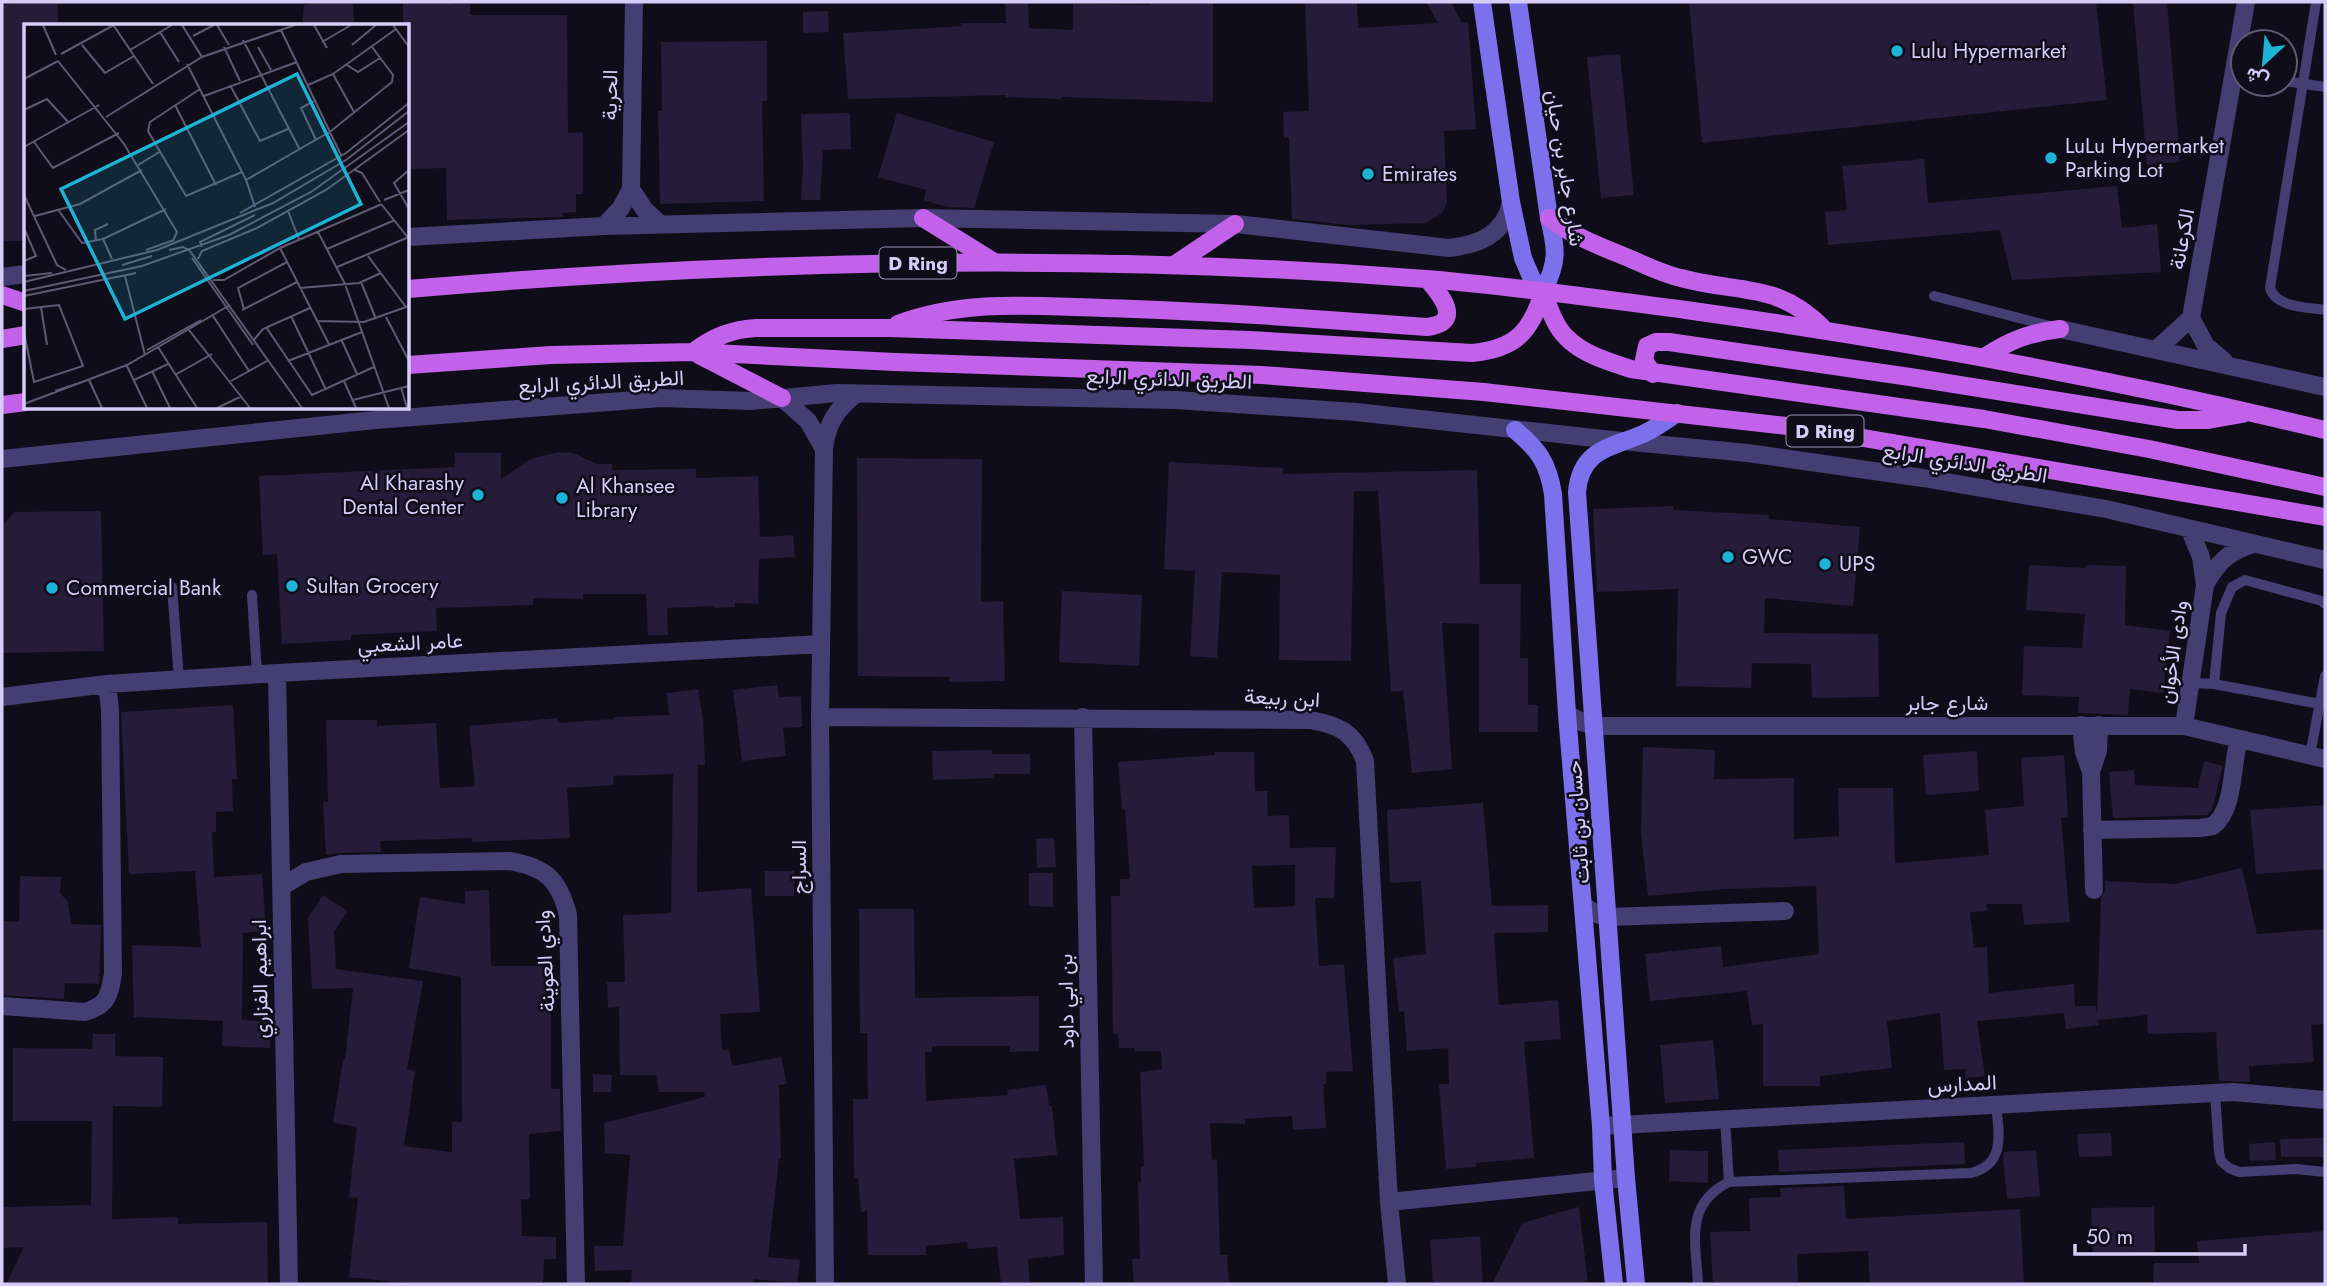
<svg xmlns="http://www.w3.org/2000/svg" width="2327" height="1286" font-family="Jost,Vazirmatn,sans-serif">
<style>
.building{fill:#241c38;fill-rule:evenodd}
.lines{fill:none;stroke-linecap:round;stroke-linejoin:round}
.lane{stroke:#443e73;stroke-width:10}
.street{stroke:#443e73;stroke-width:18}
.secondary{stroke:#7d70ec;stroke-width:18}
.primary{stroke:#c262ea;stroke-width:18}
.poi-dot{fill:#1db3d4;stroke:#100d1a;stroke-width:2.5}
.labels{text-anchor:middle;dominant-baseline:central;stroke-width:5;stroke-linejoin:round;paint-order:stroke}
.shield{fill:#100d1a;stroke:#9a93b5;stroke-width:2}
.shield-label{font-size:19px;font-weight:bold;fill:#d5cdf8}
.poi-label{font-size:21px;fill:#d5cdf8;stroke:#100d1a;text-anchor:start}
.street-label{font-size:21px;fill:#d5cdf8;stroke:#100d1a}
.inset-road{fill:none;stroke:#5f5a73;stroke-width:2}
.view{fill:#1db3d4;fill-opacity:0.15;stroke:#1db3d4;stroke-width:3.5}
.inset-edge{fill:none;stroke:#d5cdf8;stroke-width:3.5}
</style>
<rect width="100%" height="100%" fill="#100d1a"/>
<path class="building" d="M325,2H353L354,26H302L304,5Z
M403,2H452V4H470V15H567L568,133L583,132V194H576V212L563,213V217L447,220L446,168L408,169V26H403Z
M1005,2H1028L1029,28L1073,30V4L1150,5V2H1213V102L1061,97V99L1006,97V95L848,99L843,33L933,28L961,26V23H1006Z
M1305,2H1357L1358,28L1438,23L1426,2H1451L1462,23L1468,22L1476,129L1444,131L1447,203L1441,214L1426,223L1349,225L1292,219L1289,138H1284L1283,112L1309,111Z
M1689,2H2096L2107,100L1702,143Z
M2133,2H2167L2180,162L2147,165Z
M58,3V26H26V241H2V4Z
M828,11L829,32L803,33V12Z
M767,41V101H762L764,201L660,204L658,111H662L661,42Z
M1620,54L1634,195L1601,198L1587,57Z
M850,113L851,149L823,150L820,200H801L803,167L801,114Z
M897,113L994,142L974,208L947,207L924,200L926,190L878,177Z
M1924,159L1928,203L2117,186L2122,228L2157,224L2161,272L2012,280L2000,230L1828,245L1825,212L1847,210L1842,166Z
M558,452L573,453L597,464H612V470L696,469V478L758,476L760,537L793,535L795,557L759,559L758,604L735,603V607L715,608V606L667,608L668,635H648L646,594H583V599L533,598V605L436,608L437,631L351,635V640L282,644L277,554L263,555L259,476L455,467V453H501V479L530,459Z
M857,458L982,459L981,602L1003,601L1005,681L949,682V677L858,676Z
M1169,462L1283,468V474L1477,470L1480,584H1521L1520,658H1528V705H1538V732H1479V624L1442,623L1452,769L1412,773L1403,691L1391,692L1378,491H1354L1351,661L1279,660L1280,575L1222,572L1217,658L1190,656L1195,571L1164,569Z
M1673,506V510L1769,515V519L1860,527L1853,606L1765,598L1764,633L1878,634L1879,697L1812,698L1811,664L1752,663L1751,688L1676,686L1678,589L1597,592L1593,509Z
M101,511L104,651L2,653V526L14,512Z
M2029,565L2086,568V565L2126,566L2125,625L2170,631L2163,693L2130,689L2128,715L2078,713L2079,697L2022,695L2024,646L2082,648L2085,614L2026,610Z
M1062,591L1142,595L1139,666L1059,662Z
M777,685L779,697L801,696L802,727L783,728L786,756L742,761L733,690Z
M698,689L703,719L705,765H698L697,892L751,888L760,1012L720,1014L722,1050L729,1049L732,1066L781,1057L787,1084L779,1085L781,1159H779L768,1257L800,1260L797,1283L754,1279L753,1284H631L632,1270L595,1271L594,1246H623L630,1155L605,1153L604,1123L705,1097L704,1092H659L656,1075H620L619,1007L608,1008L607,982H625L623,915L671,913L673,774L613,776L614,785L567,788L570,838L472,842V838L380,841L381,852L341,853L326,855L323,802H328L326,720H377V726L436,723L440,788L475,786L469,726L557,718L558,723L614,719V717L669,715L667,693Z
M233,705L237,779H232L233,811L216,812V832H212L214,877L262,874L266,931L243,933L242,1020L271,1021L270,1048L222,1046L223,1021L134,1017L132,945L201,947L195,871L129,874L121,712Z
M1643,747L1715,750L1714,779L1794,778V839L1839,836L1838,788H1893L1895,863L1989,855L1985,810L2024,806L2021,758L2064,755L2068,817L2061,818L2070,922L2024,925L2022,904H1986L1987,911L1970,912L1974,948L1987,947L1989,993L2074,984L2075,1006H2096L2097,1016L2101,898L2105,890V881L2175,884L2242,868L2257,934L2325,929V1024L2311,1025L2314,1062L2249,1066L2250,1082L2219,1081L2216,1032L2148,1034L2147,1015L2098,1020L2099,1025L2066,1029L2064,1013L1977,1021L1985,1076L1966,1078L1965,1069L1944,1070L1940,1013L1887,1021L1892,1068L1820,1076V1086H1763V1024L1752,1025L1747,991L1650,1001L1645,954L1721,946L1723,967L1819,954L1816,886L1725,889L1648,896L1641,833Z
M992,750V754H1030V774H993V778L933,780L932,751Z
M1977,751L1979,791L1926,795L1923,755Z
M1215,752H1254L1255,791H1267L1268,816L1289,815L1290,848L1336,847L1334,898H1315L1319,966L1344,964L1353,1071L1326,1072V1084H1323L1326,1128L1293,1130L1292,1116L1245,1119V1124L1210,1123L1212,1160L1217,1159L1220,1255H1227L1229,1284H1134L1132,1259H1140L1138,1182L1141,1181V1166H1144L1140,1072L1162,1069L1161,1051H1135V1048H1119L1118,1034H1113L1111,896H1120V879H1130L1125,809L1122,810L1118,762L1215,755ZM1295,865V906L1254,908L1252,866Z
M2204,761L2223,766L2212,810L2207,815L2113,818L2109,772L2134,770L2135,785L2198,788Z
M1483,803L1492,906L1548,905V932L1494,933L1499,1005L1558,1000L1561,1039L1524,1042L1534,1158L1476,1163V1167L1446,1169L1439,1084H1449L1448,1048L1407,1051L1404,1011L1399,1012L1393,958L1426,954L1421,881L1390,883L1387,810Z
M2325,805V869L2256,874L2250,810Z
M1054,838L1056,867L1037,868L1036,839Z
M765,871H794V896H765Z
M1029,873H1053V907L1029,906Z
M20,876L61,877L60,893L68,902L71,924L101,925L99,984L65,983L64,999L2,995V921L19,922Z
M489,890L491,966H551V1089H560L561,1131L529,1134L530,1199H521L522,1236L556,1237V1259H544L543,1284H414L349,1277L358,1198L349,1197L357,1127L333,1123L343,1059H345L353,988L312,989L308,918L323,895L348,911L334,932L336,969L423,981L407,1069L415,1071L404,1146L452,1152V1122H462L461,977L409,968L420,897L465,904V891Z
M859,909H914L915,998L1039,996V1051L1010,1052V1046H932V1052H925L926,1101L1008,1095L1007,1090L1046,1085L1049,1106H1052L1057,1155L1014,1159L1020,1219L1063,1217L1064,1255L1028,1259L1030,1284H1001L997,1247L968,1249L967,1242L926,1246V1255H868L867,1211L861,1212L858,1178H854L853,1099H868L867,1033H860Z
M93,1034H115V1056L163,1057L162,1107L113,1106L112,1219L178,1217V1224L267,1222L268,1284H6L24,1247L2,1248V1207L91,1205L92,1121H13V1048L92,1049Z
M1713,1040L1719,1099L1665,1103L1660,1045Z
M593,1074L612,1075L611,1092H593Z
M2111,1133L2112,1156L2079,1157L2077,1134Z
M2325,1138V1157H2281L2280,1139Z
M1964,1142L1965,1164L1779,1172L1778,1150Z
M2275,1142L2276,1160L2250,1161L2249,1144Z
M1670,1150L1708,1151V1183L1669,1181Z
M2036,1150L2040,1196L2007,1199L2003,1157L2004,1152Z
M1844,1186L1846,1219L2020,1209L2024,1284H1870L1868,1251L1797,1254L1798,1284H1713L1710,1232L1750,1231L1749,1198L1781,1197L1780,1188Z
M1579,1207L1588,1284H1492L1522,1223Z
M2154,1207L2155,1255L2093,1256L2091,1208Z
M2325,1231V1284H2153L2154,1263H2199L2197,1241Z
M1480,1236L1483,1284H1433L1430,1240Z"/>
<g class="lines">
<path class="lane" d="M2316,2L2270,288C2276,308 2308,307 2325,310
M2285,81L2325,87
M1934,296L2054,327
M172,587L179,679
M252,595L257,674
M2192,683L2214,684L2320,704
M2214,684L2221,613L2232,587L2245,580L2322,601L2325,604
M2310,755L2325,676
M2215,1093L2219,1152L2221,1161L2229,1168L2239,1172L2296,1169L2325,1172
M1725,1119L1729,1182L1971,1173C2006,1164 1999,1133 1996,1105
M1698,1284C1696,1243 1684,1204 1729,1182"/>
<path class="street" d="M631,189L644,209L661,225
M604,226L621,208L631,189L634,2
M408,237L604,226L923,218L1235,224L1449,248C1479,245 1505,234 1511,202
M2,277L26,274
M2191,318L2206,346L2224,361
M2060,329L2325,387
M2157,349L2191,318L2246,2
M782,398L808,421L824,449
M2,459L375,420L661,398L751,401L837,393L1176,400L1356,412L1622,441L1748,453L1923,478L2106,509L2325,560
M2205,585C2217,563 2229,551 2253,544
M277,673L289,1284
M2,697L107,684L277,673L821,644
M1567,714L1584,723L1594,726H2184L2325,759
M820,717L1310,720C1339,725 1354,732 1365,761L1389,1202L1397,1284
M1083,717L1094,1284
M2081,725L2084,752L2091,772L2094,890
M2184,726L2205,585L2201,557L2190,530
M2091,772L2098,751L2099,725
M2092,830L2200,828L2213,826C2235,809 2231,766 2239,740
M281,887L306,872L341,864L509,861C545,867 559,879 568,915L576,1284
M1583,905L1596,914L1608,917L1785,911
M2,1006L85,1012C108,1005 109,996 113,974L110,709L107,684
M1601,1126L2233,1092L2325,1100
M1389,1202L1626,1178
M825,1284L820,717L824,449C827,424 836,409 856,394"/>
<path class="secondary" d="M1482,2L1511,202L1523,258L1532,279L1543,292C1558,262 1557,250 1549,218L1518,2
M1515,430C1539,450 1548,463 1553,494L1567,714L1601,1126L1603,1180L1614,1284
M1636,1284L1626,1178L1577,492C1581,449 1610,448 1643,434C1656,428 1666,421 1677,413"/>
<path class="primary" d="M923,218L994,262
M1549,218C1574,237 1602,247 1631,259C1647,266 1663,274 1681,278C1739,294 1777,281 1824,329
M1174,265L1235,224
M408,289C747,260 1087,252 1426,279C1513,286 1600,299 1686,310C1901,340 2114,379 2325,430
M1543,292C1549,307 1554,325 1566,337C1582,354 1609,362 1631,369L1984,419L2149,449L2325,487
M2,295L26,303
M898,324C965,299 1033,306 1103,308C1211,311 1319,319 1427,327C1464,323 1441,295 1428,280
M2,339L26,335
M693,352C713,337 732,329 757,328H889L1250,340L1472,353C1515,349 1531,332 1543,292
M699,355L782,398
M1986,356C2010,340 2032,332 2060,329
M408,365L551,355L693,352L895,362L1262,375L1484,392L1805,428L2325,517
M1653,374L1644,360L1647,346L1656,342H1669L1910,377L2178,420H2208L2242,414
M2,405L26,402"/>
</g>
<g class="poi-dot">
<circle cx="1897" cy="51" r="7"/>
<circle cx="2051" cy="158" r="7"/>
<circle cx="1368" cy="174" r="7"/>
<circle cx="478" cy="495" r="7"/>
<circle cx="562" cy="498" r="7"/>
<circle cx="1728" cy="557" r="7"/>
<circle cx="1825" cy="564" r="7"/>
<circle cx="292" cy="586" r="7"/>
<circle cx="52" cy="588" r="7"/>
</g>
<g class="labels">
<g class="shield">
<rect x="879.5" y="247.5" width="77" height="31" rx="5"/>
<rect x="1786.5" y="415.5" width="77" height="31" rx="5"/>
</g>
<g class="shield-label">
<text x="918" y="263">D Ring</text>
<text x="1825" y="431">D Ring</text>
</g>
<g class="poi-label">
<text x="1911" y="51">Lulu Hypermarket</text>
<text x="2065" y="146">LuLu Hypermarket<tspan x="2065" dy="24">Parking Lot</tspan></text>
<text x="1382" y="174">Emirates</text>
<text x="464" y="483" text-anchor="end">Al Kharashy<tspan x="464" dy="24">Dental Center</tspan></text>
<text x="576" y="486">Al Khansee<tspan x="576" dy="24">Library</tspan></text>
<text x="1742" y="557">GWC</text>
<text x="1839" y="564">UPS</text>
<text x="306" y="586">Sultan Grocery</text>
<text x="66" y="588">Commercial Bank</text>
</g>
<g class="street-label">
<text transform="translate(610 95) rotate(-89)">الحرية</text>
<text transform="translate(1565 168) rotate(81)">شارع جابر بن حيان</text>
<text transform="translate(2182 239) rotate(-80)">الكرعانة</text>
<text transform="translate(1169 379) rotate(2)">الطريق الدائري الرابع</text>
<text transform="translate(601 382) rotate(-3)">الطريق الدائري الرابع</text>
<text transform="translate(1965 463) rotate(9)">الطريق الدائري الرابع</text>
<text transform="translate(410 643) rotate(-3)">عامر الشعبي</text>
<text transform="translate(2173 652) rotate(-82)">وادى الأخوان</text>
<text transform="translate(1282 698) rotate(3)">ابن ربيعة</text>
<text x="1947" y="703">شارع جابر</text>
<text transform="translate(1578 822) rotate(-94)">حسان بن ثابت</text>
<text transform="translate(799 867) rotate(-90)">السراج</text>
<text transform="translate(545 961) rotate(-93)">وادي العوينة</text>
<text transform="translate(260 979) rotate(-91)">ابراهيم الفزاري</text>
<text transform="translate(1066 1001) rotate(-91)">بن ابي داود</text>
<text transform="translate(1962 1084) rotate(-3)">المدارس</text>
</g>
</g>
<g transform="translate(24 24)">
<rect width="385" height="385" fill="#100d1a"/>
<path class="inset-road" d="M19,1L32,31M158,1L178,33M193,1L205,21M290,1L303,24M369,1L385,23M90,2L129,60M257,6L317,131M136,8L155,38M169,12L190,1M219,16L276,126M298,18L327,1M58,21L81,49L110,32M328,21L352,1M200,23L216,57M234,23L247,46M106,26L148,1M37,30L90,1M34,37L100,120L153,208L149,217M163,40L222,156L231,183M323,41L334,48L356,34M309,50L330,88M0,55L34,37M206,61L236,117L264,105M284,61L309,50L372,5M176,65L126,98L124,107L162,172L218,148M180,72L273,38M292,76L277,84L292,116M151,81L192,161M0,86L23,75L45,99M82,93L178,33L271,1M10,118L29,144L95,109M0,123L75,81M114,141L137,127M331,146L338,149L356,178M385,146L370,159L385,185M222,156L307,107L368,58L369,51L348,23M0,171L33,241L42,246M360,176L385,166M358,181L385,215M35,187L58,219L79,215L142,185M264,187L275,215M216,189L322,129L385,79M11,192L56,180L118,146M0,204L12,232L0,237M294,208L321,260L365,384M79,215L88,235M72,216L71,206L84,200M178,223L176,218L231,191M256,224L305,320M303,225L371,196M122,226L150,216M145,226L159,223L166,227M166,227L278,384M344,232L382,283M168,234L229,321M174,235L178,227L233,204L302,166L385,106M98,241L128,232M313,243L385,213M0,252L28,249M101,252L121,331M189,256H200L256,224L358,180M0,258L133,226L249,179L322,136L385,87M337,258L352,295M276,264L335,259L357,249M0,267L118,242L205,211L287,168L385,98M0,272L112,249M17,283L23,321M0,285L35,281L59,342L10,358L0,308M220,285L214,264L263,238M218,286L273,258M189,292L225,347M267,292L302,366M362,293L385,337M293,297L340,298L385,282M242,303L288,371L350,343M165,306L226,384M317,315L333,350M229,317L239,305L286,284M134,323L173,384M123,326L177,296M264,337L338,308M102,340L123,384M128,347L146,384M151,351L188,330M65,356L78,384M110,356L144,340M207,357L243,337M320,357L332,384M377,363L383,384M31,367L52,360M329,376L385,362M0,380L103,341L206,281M193,384L218,372"/>
<path class="view" d="M273,50L337,180L101,295L37,165Z"/>
<rect width="385" height="385" class="inset-edge"/>
</g>
<rect width="2327" height="1286" fill="none" stroke="#d5cdf8" stroke-width="7"/>
<g transform="translate(2264 63) rotate(206)"><circle r="33" fill="#100d1a" stroke="#5f5a73" stroke-width="2"/>
<path d="M0-5L12 26L0 18L-12 26Z" fill="#1db3d4"/>
<text y="-10" font-size="19" font-weight="bold" text-anchor="middle" fill="#d5cdf8">ش</text>
</g>
<path d="M2075 1244v10h170v-10" fill="none" stroke="#d5cdf8" stroke-width="3.5"/>
<text x="2086" y="1244" font-size="21" fill="#d5cdf8" stroke="#100d1a" stroke-width="5" paint-order="stroke">50 m</text>
</svg>
